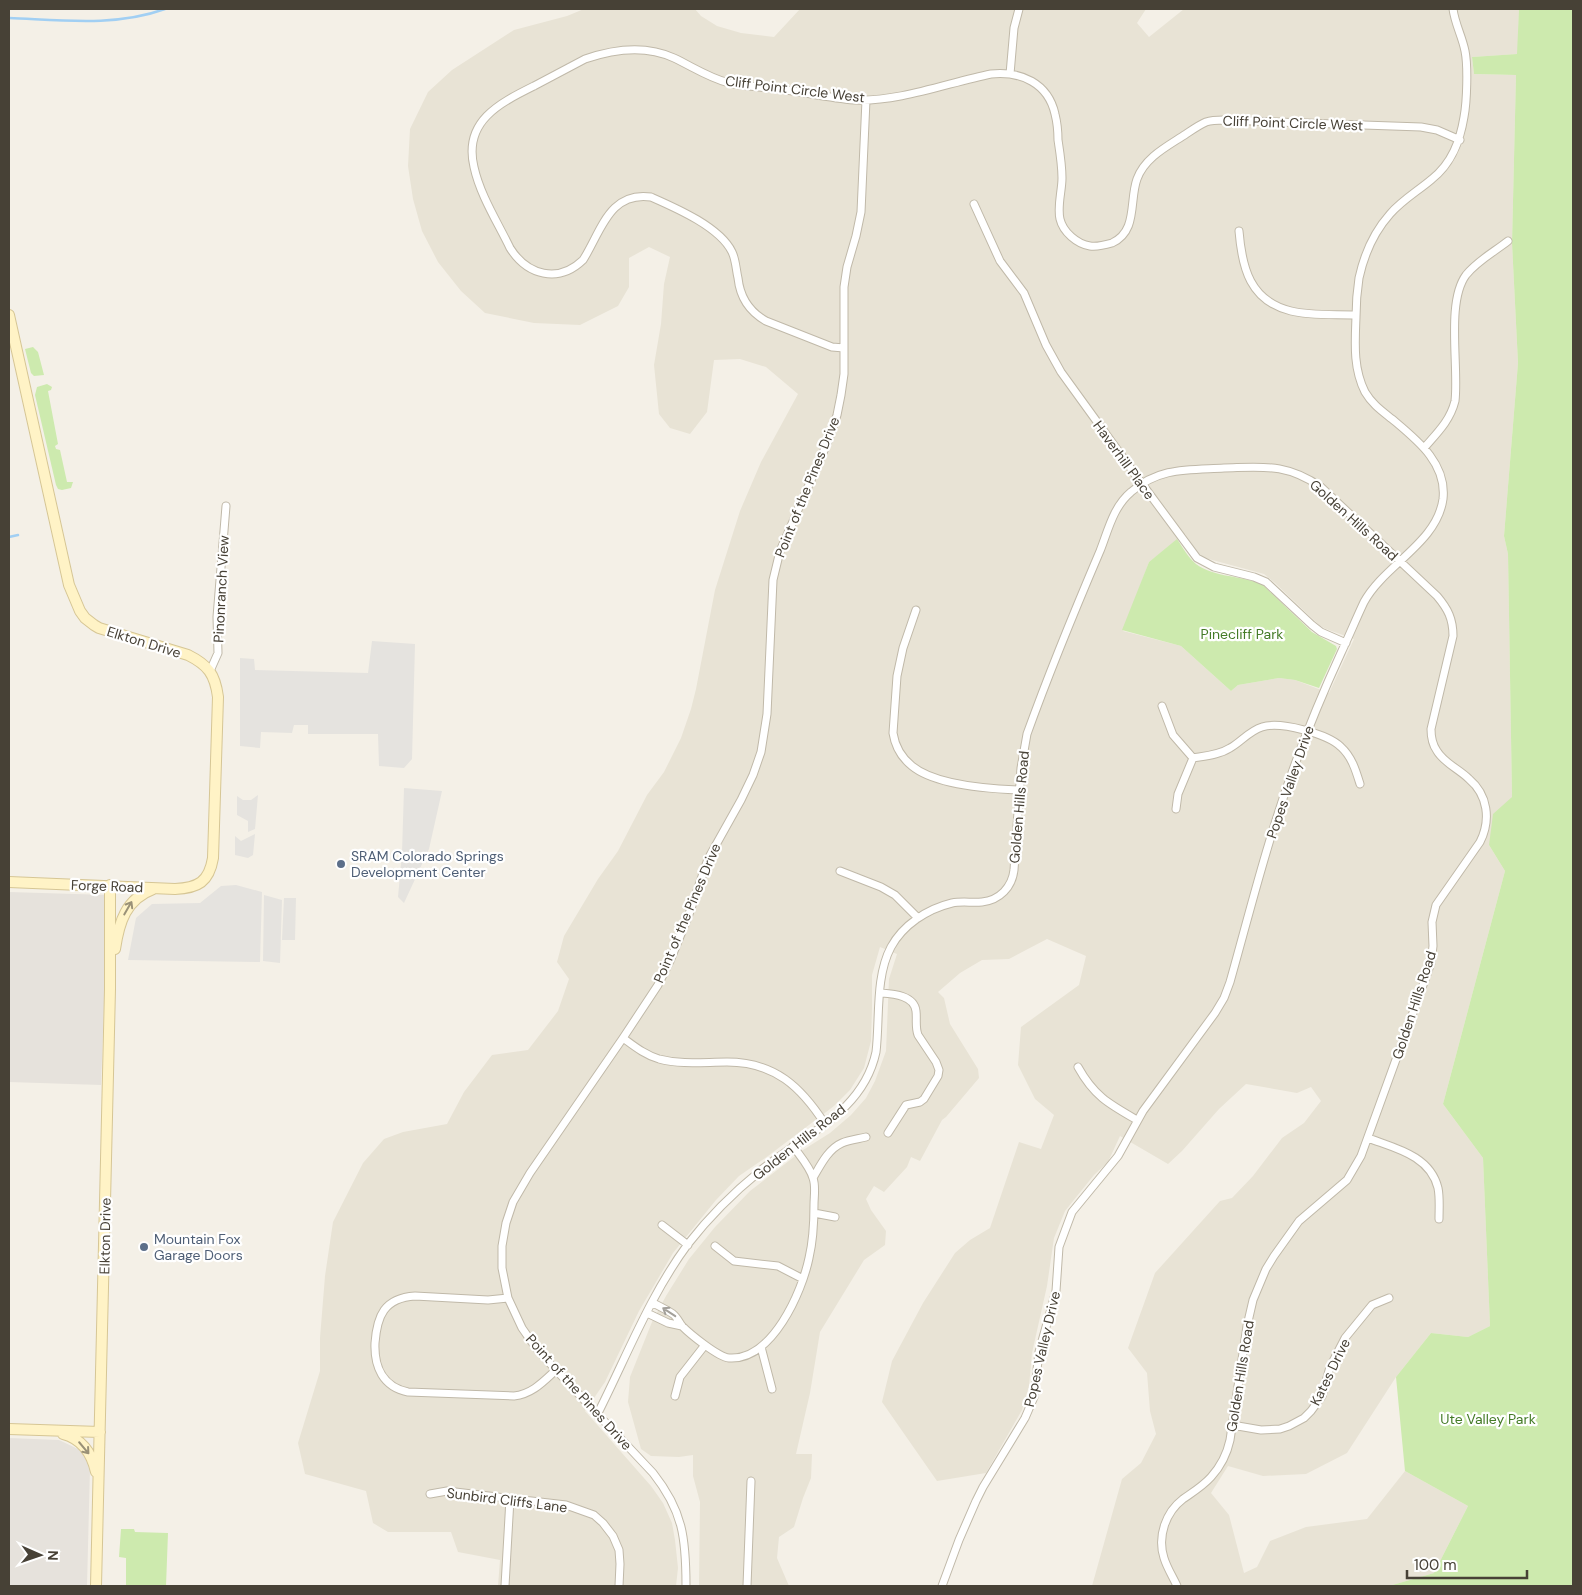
<svg xmlns="http://www.w3.org/2000/svg" width="1582" height="1595" font-family="'DM Sans',sans-serif">
<style>
.residential{fill:#e8e3d5;fill-rule:evenodd}
.industrial{fill:#e6e2dc}
.green{fill:#cdeaae}
.parking{fill:#e5e3df}
.lines{fill:none;stroke-linecap:round;stroke-linejoin:round}
.stream{stroke:#a1cff3;stroke-width:2.5}
.street-casing{stroke:#c0b9a9;stroke-width:9}
.secondary-casing{stroke:#d6c695;stroke-width:12}
.street{stroke:#fff;stroke-width:7}
.secondary{stroke:#fff3c6;stroke-width:10}
.oneway{stroke:#9a9177}
.oneway2{stroke:#a3a09a}
.service-dot{fill:#5c6f8a;stroke:#fff;stroke-width:2}
.labels{text-anchor:middle;dominant-baseline:central;stroke-width:4.5;stroke-linejoin:round;paint-order:stroke}
.street-label{font-size:14px;fill:#474136;stroke:#fff}
.park-label{font-size:14px;fill:#447b27;stroke:#fff}
.service-label{font-size:14px;fill:#4e5e75;stroke:#fff;text-anchor:start}
</style>
<rect width="100%" height="100%" fill="#f4f0e7"/>
<path class="residential" d="M584,9H695L701,16L717,26L741,33L774,37L800,9H1146L1137,23L1149,37L1184,9H1519L1518,54L1472,57L1474,74L1516,75L1512,243L1518,363L1504,536L1508,554L1512,797L1489,845L1505,871L1443,1104L1483,1158L1490,1326L1468,1337L1431,1333L1396,1377L1347,1453L1306,1474L1263,1476L1228,1466L1211,1493L1229,1515L1244,1573L1257,1567L1270,1541L1306,1527L1367,1519L1405,1471L1468,1506L1434,1573L1389,1586H1092L1122,1479L1141,1463L1156,1434L1150,1411L1147,1373L1128,1348L1155,1273L1220,1201L1232,1198L1253,1176L1282,1138L1304,1123L1321,1101L1311,1087L1297,1093L1246,1084L1219,1109L1182,1151L1168,1164L1120,1136L1108,1162L1094,1175L1065,1211L1054,1238L1047,1286L1032,1353L1029,1386L1022,1410L986,1473L937,1481L882,1402L892,1361L923,1303L955,1253L970,1240L990,1228L1019,1142L1041,1149L1054,1115L1035,1099L1018,1065L1021,1027L1079,985L1086,956L1047,939L1009,959L982,960L960,973L938,992L944,998L950,1024L978,1069L979,1078L946,1117L942,1120L920,1161L911,1157L907,1167L884,1192L874,1186L866,1199L871,1210L886,1231L885,1245L864,1260L820,1332L810,1393L796,1454H812L811,1478L803,1498L794,1527L779,1537L777,1558L789,1586H699L700,1502L693,1476V1455L679,1457L651,1456L641,1449L628,1402L630,1377L652,1322L666,1296L689,1259L715,1227L750,1191L803,1150L830,1133L851,1115L866,1098L875,1081L886,1051L889,979L897,954L880,947L872,975V1008L871,1041L864,1068L850,1090L834,1106L768,1156L739,1176L716,1200L673,1253L639,1311L605,1382L585,1411L651,1486L663,1503L672,1523L675,1540L678,1568L676,1586H498L500,1560L458,1552L451,1532H388L373,1523L366,1491L305,1474L298,1443L320,1371V1338L325,1276L333,1222L363,1163L384,1139L403,1132L447,1124L464,1092L492,1055L528,1050L558,1011L569,979L557,962L564,936L598,879L618,851L647,795L664,772L681,738L691,709L696,689L715,590L740,511L761,462L798,394L766,367L740,359L714,360L707,412L690,434L670,428L659,414L654,365L661,324L664,284L670,257L649,247L629,258V287L618,306L580,325L534,323L485,313L461,291L438,262L422,231L413,199L408,166L410,129L428,92L452,70L514,30L567,16ZM1185,534L1199,554L1205,558L1264,574L1275,583L1319,625L1326,629L1354,639L1329,693L1295,680L1279,678L1238,685L1231,691L1181,646L1123,631L1149,562Z"/>
<path class="industrial" d="M9,892L108,895L101,1085L9,1082Z
M9,1438L59,1440L78,1449L87,1459L90,1468L87,1586H9Z"/>
<path class="green" d="M1519,9H1573V1586H1389L1434,1573L1468,1506L1405,1471L1396,1377L1431,1333L1468,1337L1490,1326L1483,1158L1443,1104L1505,871L1489,845L1493,814L1512,797L1508,554L1504,536L1518,363L1512,243L1516,75L1474,74L1472,57L1517,54Z
M33,347L38,352L44,375L34,376L31,373L25,349Z
M47,384L52,387L51,390L48,391L58,444L55,446L56,449L60,450L67,482H73L71,488L62,490L58,489L56,485L35,395L37,387Z
M1177,539C1183,548 1188,557 1196,564C1215,578 1242,575 1263,585L1312,632L1336,646L1337,649L1319,688L1295,680L1279,678L1238,685L1231,691L1181,646L1122,630L1149,562Z
M121,1529H134L135,1532L168,1533L166,1586H126V1558L119,1557Z"/>
<path class="parking" d="M372,641L415,644L412,759L404,768L379,766L378,734H308V725H294L292,733L261,732L260,748L240,746V658L254,659L255,670L368,673Z
M404,788L442,791L429,849L404,903L398,897L402,853Z
M258,795L255,829L248,832V821L237,815V796L243,800H251Z
M255,834L253,855L248,858L235,855V836L241,841Z
M236,885L262,892L260,962L128,960L136,918L152,904L200,903L221,886Z
M264,895L282,900L280,963L263,961Z
M284,898H296L295,940H282Z"/>
<g class="lines">
<path class="stream" d="M9,18C61,20 115,27 165,9
M9,537L18,535"/>
<g class="street-casing">
<path id="street" d="M1010,74L1014,28L1019,9
M974,204L1000,261L1024,293L1046,345L1061,372L1137,477L1197,558L1214,567L1254,577L1266,582L1312,625L1321,632L1346,643
M1239,231C1242,268 1250,301 1291,311C1310,316 1336,314 1356,315
M844,348L832,347L766,321C750,312 740,297 738,278C736,270 736,260 732,252C720,227 676,208 651,197C609,191 601,232 583,260C558,284 527,275 510,248C498,223 480,195 474,167C463,121 500,103 534,86C551,77 568,68 585,59C614,49 646,45 674,58C693,67 709,78 729,83C748,87 767,87 786,90C808,93 831,98 854,100C899,102 947,83 991,74C1021,71 1048,83 1055,114C1057,122 1058,131 1058,140C1060,153 1062,165 1062,178C1062,191 1057,206 1060,219C1063,232 1077,244 1090,246C1097,247 1105,245 1112,243C1138,231 1129,201 1137,179C1145,157 1168,146 1186,134C1192,130 1199,125 1206,122C1212,120 1218,120 1224,120L1421,127L1437,130L1460,140
M1424,448C1437,433 1450,421 1455,401C1459,367 1446,302 1466,275C1477,261 1494,252 1508,241
M916,610L903,648L897,676L893,733C895,746 902,758 912,766C935,785 991,789 1020,790
M210,671L218,653L217,617L226,506
M1162,706L1173,735L1193,758
M1176,809L1178,794L1193,758C1205,756 1219,755 1230,748C1241,742 1249,731 1262,727C1280,721 1328,734 1341,747C1352,757 1356,771 1360,784
M840,871L881,887L895,895L918,918
M880,993C893,994 914,995 916,1011C917,1019 915,1027 918,1035L936,1062L939,1070L938,1076L924,1099L920,1102L906,1105L888,1133
M623,1038C634,1046 645,1055 659,1059C682,1065 704,1062 727,1062C775,1062 801,1087 825,1124
M1078,1067C1094,1096 1109,1104 1137,1120
M1368,1138C1394,1148 1430,1155 1438,1188C1440,1198 1439,1209 1439,1219
M813,1178C820,1166 828,1149 842,1143C849,1140 858,1139 866,1137
M814,1213L835,1217
M662,1225L688,1245
M715,1246L734,1261L778,1266L803,1279
M508,1298L488,1300L415,1296C384,1298 377,1316 375,1343C374,1367 383,1387 408,1392L514,1396C532,1394 543,1382 556,1370
M653,1303C659,1306 667,1310 673,1314C677,1317 679,1322 682,1326C690,1334 718,1357 729,1358C772,1361 802,1292 809,1258C813,1241 814,1222 814,1205C814,1196 816,1186 813,1178C810,1167 800,1156 793,1146
M647,1313L668,1323L682,1326
M761,1347L772,1389
M675,1396L680,1377L705,1345
M597,1415C626,1358 650,1295 688,1244C709,1217 733,1193 760,1171C803,1135 863,1113 876,1052C880,1019 875,977 891,947C903,925 927,909 952,903C962,901 972,903 982,902C1000,900 1012,887 1014,870L1021,768L1027,734C1049,673 1074,612 1100,551C1108,531 1113,507 1131,492C1159,467 1189,470 1224,468C1264,467 1286,463 1321,487L1437,596C1448,609 1453,619 1453,636L1431,729C1431,737 1432,744 1437,751C1444,763 1459,769 1469,779C1488,795 1491,820 1480,842L1436,905L1432,922L1433,946L1431,963L1361,1156L1347,1180L1299,1221L1274,1256L1266,1269L1253,1300L1247,1326L1230,1440C1227,1454 1221,1466 1211,1477C1203,1486 1193,1492 1183,1499C1166,1512 1157,1536 1164,1558C1167,1568 1173,1577 1177,1586
M1232,1425L1261,1430L1280,1429L1289,1426L1304,1418L1311,1411L1322,1396L1330,1367L1345,1338L1372,1305L1389,1298
M430,1494L447,1491L566,1505L594,1515L603,1523L613,1536L619,1550L620,1564L619,1586
M505,1586L510,1499
M686,1586C686,1538 683,1511 653,1473L556,1370L536,1348L522,1328L508,1298L502,1268V1246L506,1223L513,1202L530,1173L623,1038L658,985L670,961L688,917L708,859L741,800L753,775L761,752L767,714L773,580L780,551L829,439L837,415L841,395L844,374V287L847,267L856,236L861,212L866,100
M747,1586L751,1481
M942,1586L959,1540L976,1501L983,1487L1025,1418L1034,1397L1039,1352L1056,1291L1059,1247L1072,1212L1118,1156L1143,1111L1215,1013L1224,998L1230,982C1243,936 1255,889 1269,843C1288,778 1313,714 1341,653C1349,636 1356,619 1364,602C1384,565 1437,543 1443,499C1447,463 1417,440 1392,419C1382,411 1372,404 1365,392C1353,368 1355,343 1356,317C1356,304 1357,291 1359,278C1364,255 1374,232 1390,214C1402,200 1418,191 1432,179C1452,163 1460,141 1464,117C1467,101 1468,66 1465,51C1462,36 1455,24 1453,9"/>
</g>
<g class="secondary-casing">
<path id="secondary" d="M9,315L69,585L80,611L85,618L94,625L99,628L188,655C208,665 215,674 218,697L213,858C209,882 198,888 175,889L9,882
M115,949C119,922 126,899 153,889
M9,1429L100,1432
M63,1434C82,1439 92,1454 96,1472
M96,1586L110,989V885"/>
</g>
<use href="#street" class="street"/>
<use href="#secondary" class="secondary"/>
</g>
<defs><path id="oneway-shaft" d="M-6 0H5M1.5-3L5.5 0L1.5 3" fill="none" stroke-width="1.6" stroke-linecap="round" stroke-linejoin="round" transform="scale(1.25)"/></defs>
<g class="oneway">
<use href="#oneway-shaft" transform="translate(128 908) rotate(-60)"/>
<use href="#oneway-shaft" transform="translate(84 1448) rotate(50)"/>
</g>
<use class="oneway2" href="#oneway-shaft" transform="translate(669 1312) rotate(-147)"/>
<g class="service-dot">
<circle cx="341" cy="864" r="5"/>
<circle cx="144" cy="1247" r="5"/>
</g>
<g class="labels">
<g class="street-label">
<text transform="translate(795 89) rotate(7)">Cliff Point Circle West</text>
<text transform="translate(1293 123) rotate(2)">Cliff Point Circle West</text>
<text transform="translate(1124 460) rotate(54)">Haverhill Place</text>
<text transform="translate(807 487) rotate(-68)">Point of the Pines Drive</text>
<text transform="translate(1354 520) rotate(42)">Golden Hills Road</text>
<text transform="translate(221 589) rotate(-87)">Pinonranch View</text>
<text transform="translate(144 642) rotate(17)">Elkton Drive</text>
<text transform="translate(1290 782) rotate(-71)">Popes Valley Drive</text>
<text transform="translate(1019 807) rotate(-85)">Golden Hills Road</text>
<text transform="translate(107 886) rotate(2)">Forge Road</text>
<text transform="translate(687 913) rotate(-67)">Point of the Pines Drive</text>
<text transform="translate(1414 1005) rotate(-72)">Golden Hills Road</text>
<text transform="translate(799 1142) rotate(-38)">Golden Hills Road</text>
<text transform="translate(105 1236) rotate(-89)">Elkton Drive</text>
<text transform="translate(1042 1349) rotate(-77)">Popes Valley Drive</text>
<text transform="translate(1330 1372) rotate(-64)">Kates Drive</text>
<text transform="translate(1240 1376) rotate(-81)">Golden Hills Road</text>
<text transform="translate(579 1392) rotate(48)">Point of the Pines Drive</text>
<text transform="translate(507 1500) rotate(7)">Sunbird Cliffs Lane</text>
</g>
<g class="park-label">
<text x="1242" y="634">Pinecliff Park</text>
<text x="1488" y="1419">Ute Valley Park</text>
</g>
<g class="service-label">
<text x="351" y="856">SRAM Colorado Springs<tspan x="351" dy="16">Development Center</tspan></text>
<text x="154" y="1239">Mountain Fox<tspan x="154" dy="16">Garage Doors</tspan></text>
</g>
</g>
<rect width="1582" height="1595" fill="none" stroke="#474136" stroke-width="20"/>
<g transform="translate(40 1555) rotate(92)" stroke="#ffffff" stroke-width="4" paint-order="stroke">
<path d="M0-4L9 19L0 12L-9 19Z" fill="#474136"/>
<text y="-8" font-size="14" font-weight="bold" text-anchor="middle" fill="#474136">N</text>
</g>
<path d="M1407 1570v8h120v-8" fill="none" stroke="#474136" stroke-width="2.5"/>
<text x="1414" y="1570" font-size="15" fill="#474136" stroke="#ffffff" stroke-width="4" paint-order="stroke">100 m</text>
</svg>
